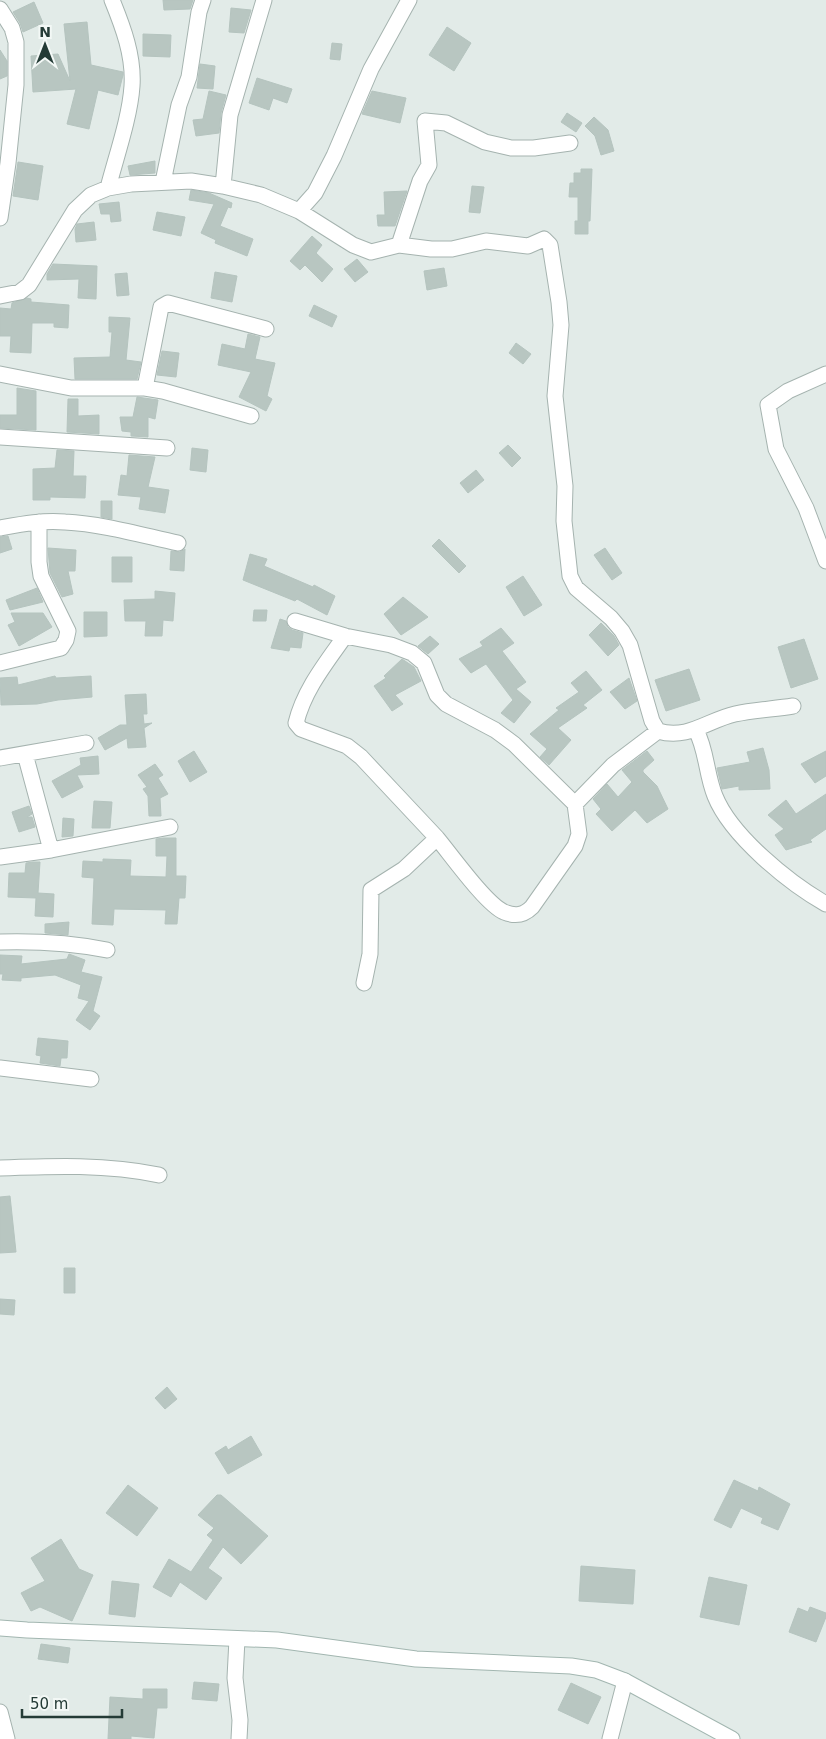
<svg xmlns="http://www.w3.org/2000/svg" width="826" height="1739" font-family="'DejaVu Sans',sans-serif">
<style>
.building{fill:#b8c6c1;stroke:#b5c4bf}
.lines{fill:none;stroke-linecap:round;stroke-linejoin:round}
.street-casing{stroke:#a5b3af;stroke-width:17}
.secondary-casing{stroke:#a2b6b0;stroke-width:17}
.street{stroke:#fff;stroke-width:15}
.secondary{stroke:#fff;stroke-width:15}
</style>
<rect width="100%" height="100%" fill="#e2ebe8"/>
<path class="building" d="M163,0H193L190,9L164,10Z
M34,2L43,23L23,32L20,23L13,12Z
M231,8L251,10L244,33L229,32Z
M87,22L91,65L123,72V75L118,95L98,90L89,129L67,124L76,89L33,92L31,56L58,54L70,81L64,24Z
M447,27L471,43L454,71L429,55Z
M143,34L171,35L170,57L143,56Z
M332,43L342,44L340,60L330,59Z
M0,50L7,61V76L0,79Z
M200,64L215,66L213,89L197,88Z
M257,78L292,89L287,103L273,98L269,110L249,103Z
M209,91L226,95L221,113L219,133L196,136L193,120L203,119Z
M372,91L406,98L400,123L362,114Z
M567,113L582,123L576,132L561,122Z
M594,117L608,130L614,151L601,155L595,136L585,126Z
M155,161V173L130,175L128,166Z
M18,162L43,166L38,200L13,196Z
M581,169H592L590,221H588V234H575V221H578V197H569L570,183H574V173H581Z
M472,186L484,187L480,213L469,212Z
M191,190L209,193L232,203L231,208L228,207L220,226L253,239L247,256L215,243L216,240L201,233L214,204L189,200Z
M407,191L395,226H378L377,215H385L384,192Z
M119,202L121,221L111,222L110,214H101L99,204Z
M157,212L185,217L181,236L153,230Z
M94,222L96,240L76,242L75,229L77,224Z
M312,236L322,245L316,253L333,269L322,282L305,265L300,270L290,261Z
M357,259L368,272L355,282L344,269Z
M53,264L97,266L96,299L78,298L79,279L47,280V274Z
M444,268L447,286L427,290L424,271Z
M215,272L237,276L232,302L211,298Z
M127,273L129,295L117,296L115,274Z
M27,298L31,299V302L69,305L68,328L54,327V323H32L31,353L10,352L11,336H0V308L11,309L12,303Z
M314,305L337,316L332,327L309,316Z
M109,317L130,318L126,360L141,362L137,379H75L74,358L110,357L112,332H109Z
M248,334L260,337L255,359L275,363L267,396L272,399L266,411L239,397L251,372L218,365L222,344L245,349Z
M516,343L531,354L523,364L509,353Z
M162,351L179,353L176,377L157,375Z
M17,388L36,391V430L0,428V415H17Z
M137,397L158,400L155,419L148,417V437L131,436V432L122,431L120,417H133Z
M68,399H78V416L99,415V434L67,432Z
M508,445L521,458L512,467L499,453Z
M192,448L208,450L206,472L190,470Z
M57,450L74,451L73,476H86L85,498L50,497V500H33V469L55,468Z
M129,455L155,457L148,487L169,490L165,513L139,509L141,497L118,495L121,475L127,476Z
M476,470L484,480L468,493L460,483Z
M101,501H112V519L101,517Z
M8,536L12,549L0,553V537Z
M439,539L466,566L459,573L432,546Z
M48,548L76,550L75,571H68L73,594L62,597L50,573Z
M605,548L622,573L612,580L594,555Z
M185,549L184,571L170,570L171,551L180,552Z
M250,554L267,559L264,566L313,587L314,585L335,596L327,615L297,599L295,601L243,580Z
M112,557H132V582H112Z
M523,576L542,605L524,616L506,587Z
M37,588L43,602L10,610L6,600Z
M155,591L175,593L173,621L163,620L162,636H145L146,621H125L124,600L155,599Z
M403,597L428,617L401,635L384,614Z
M254,610H267L266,621H253Z
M84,612H107V636L84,637Z
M11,613H43L52,627L19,646L8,625L15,622Z
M280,619L286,621L288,627L292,630L303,633L301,648L290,647L289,651L271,648Z
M601,623L614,636L619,645L608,656L589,635Z
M501,628L514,643L502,651L526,682L516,689L531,702L514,723L501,713L513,700L486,664L471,673L459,659L483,646L480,642Z
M430,636L439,644L428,654L418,646Z
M804,639L818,679L791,688L778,647Z
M402,659L414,667L421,681L395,695L403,704L392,711L374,686L386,678L384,676Z
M689,669L700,700L666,711L655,680Z
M586,671L602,690L583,705L587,708L558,728L571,740L549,765L540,757L547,749L530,734L559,710L556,708L579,692L571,683Z
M55,676L56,678L91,676L92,697L58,700L37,704L1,705L0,678L17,677L18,685Z
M629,678L637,701L625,709L610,692Z
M146,694L147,714H143L144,724L152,723L144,728L146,747L128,748L127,738L105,750L98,738L120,725H127L125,695Z
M763,748L769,770L770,789L739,790V786L722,789L717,768L750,762L747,752Z
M194,751L207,772L190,782L178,761Z
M647,751L654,760L643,770V772L657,786L668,809L647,823L635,810L612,831L596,814L601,809L593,799L607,784L618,797L632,782L622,770Z
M826,751V776L815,783L801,764Z
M98,756L99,774L77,775L83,787L62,798L52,781L81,765L80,758Z
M155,764L163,775L158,778L168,794L160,798L161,816H149L148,796L143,789L147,787L138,775Z
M826,794V829L810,840L812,842L786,850L775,835L784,829L768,815L786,800L796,814Z
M94,801L112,802L110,828H92Z
M29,806L32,814L27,817H32L35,827L19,832L12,812Z
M63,818L74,819L73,836L62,837Z
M164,838H176V876H186L185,898H179L177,924H165L166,910L114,909L113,925L92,924L94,878L82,877L83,861L103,862V859L131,860L130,876L166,877L167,856H156V839Z
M33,862H40L38,893L54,894L53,917L35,916L36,898L8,897L9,873H25L26,863Z
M69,922L68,935L45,933V924Z
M69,954L85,960L81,972L102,977L93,1011L100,1016L90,1030L76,1020L89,1001L78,998L81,985L55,975L21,978V981L2,980L3,974H0V955L22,956L21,964L67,959Z
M38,1038L68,1041L67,1058H61L60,1066L40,1063L41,1056L36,1055Z
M10,1196L16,1252L0,1253V1197Z
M64,1268H75V1293H64Z
M0,1299L15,1300L14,1315L0,1314Z
M167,1387L177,1399L165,1409L155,1398Z
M251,1436L262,1455L228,1474L215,1453L226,1446L228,1450Z
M734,1480L758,1491L759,1487L790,1504L778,1530L761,1523L763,1518L741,1508L731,1528L714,1520Z
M128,1485L158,1508L137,1536L106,1513Z
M217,1495H221L268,1536L241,1564L223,1547L208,1568L222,1578L206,1600L180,1582L171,1597L153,1587L169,1559L191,1572L213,1540L207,1535L214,1528L198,1515Z
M61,1539L79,1569L93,1575L72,1621L40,1607L31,1611L21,1593L45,1581L31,1558Z
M581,1566L635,1570L633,1604L579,1601Z
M709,1577L747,1585L739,1625L700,1617Z
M112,1581L139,1584L135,1617L109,1614Z
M810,1607L826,1613V1617L816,1642L789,1632L798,1608L808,1612Z
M41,1644L70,1648L68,1663L38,1659Z
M194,1682L219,1684L217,1701L192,1699Z
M571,1683L601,1697L588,1724L558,1710Z
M143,1689H167V1708H157L154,1738L131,1736V1739H108L110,1697L143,1699Z"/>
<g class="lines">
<g class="street-casing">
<path id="street" d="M0,9L12,28L16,42V85L8,163L0,218
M163,182L179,105L189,77L199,12L203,0
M223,186L230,115L264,0
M108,188C116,157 130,117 132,86C134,56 123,27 112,0
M299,211L315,193L334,156L371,69L409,0
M399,245L420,181L429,165L425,121L446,123L485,142L511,148H534L570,143
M0,296L20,292L29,285L75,210L91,195L108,188L131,184L191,181L223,186L261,195L299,211L353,245L371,252L399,245L431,249H452L486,241L528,246L544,239L550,245L559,302L561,325L555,396L565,486L564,521L570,576L576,588L611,618L622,631L630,645L652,721L658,731C688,740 708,720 735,714C754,710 774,709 793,706
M0,374L71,388H145L163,391L251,416
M826,374L788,391L768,405L776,449L806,508L826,561
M145,388L161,307L168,303L266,329
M0,437L167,448
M0,528C22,524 43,520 65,522C103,524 141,535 178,543
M295,621L345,636L391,645L412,653L424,663L437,695L446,704L495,730L514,744L575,804L579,834L575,846L532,907C524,915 516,917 504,912C486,904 452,856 437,838C412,811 386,784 361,757L347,746L301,729L296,723C304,690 326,663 345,636
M0,663L61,648L66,640L68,631L41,576L39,562V522
M696,730C707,751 706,774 715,796C731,836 789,883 826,904
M25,754L51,850
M0,758L86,743
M575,804L613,765L658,731
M0,857L51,850L170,827
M0,942C36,941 72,943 107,950
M364,983L370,954L371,890L404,869L437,838
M0,1068L91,1079
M0,1168C53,1166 107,1164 159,1175
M237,1639L235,1678L240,1720L239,1739
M0,1712L7,1739
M610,1739L625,1681"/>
</g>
<g class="secondary-casing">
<path id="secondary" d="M0,1628L27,1630L277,1640L416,1659L571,1666L596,1670L625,1681L732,1739"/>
</g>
<use href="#street" class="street"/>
<use href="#secondary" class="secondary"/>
</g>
<g transform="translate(45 45)" stroke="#f3f8f6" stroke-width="4" paint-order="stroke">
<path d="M0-4L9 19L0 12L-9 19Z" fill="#243b36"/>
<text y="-8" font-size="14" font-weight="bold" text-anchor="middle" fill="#243b36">N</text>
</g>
<path d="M22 1709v8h100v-8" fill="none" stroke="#243b36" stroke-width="2.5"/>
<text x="30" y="1709" font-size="15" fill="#243b36" stroke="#f3f8f6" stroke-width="4" paint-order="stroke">50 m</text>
</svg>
